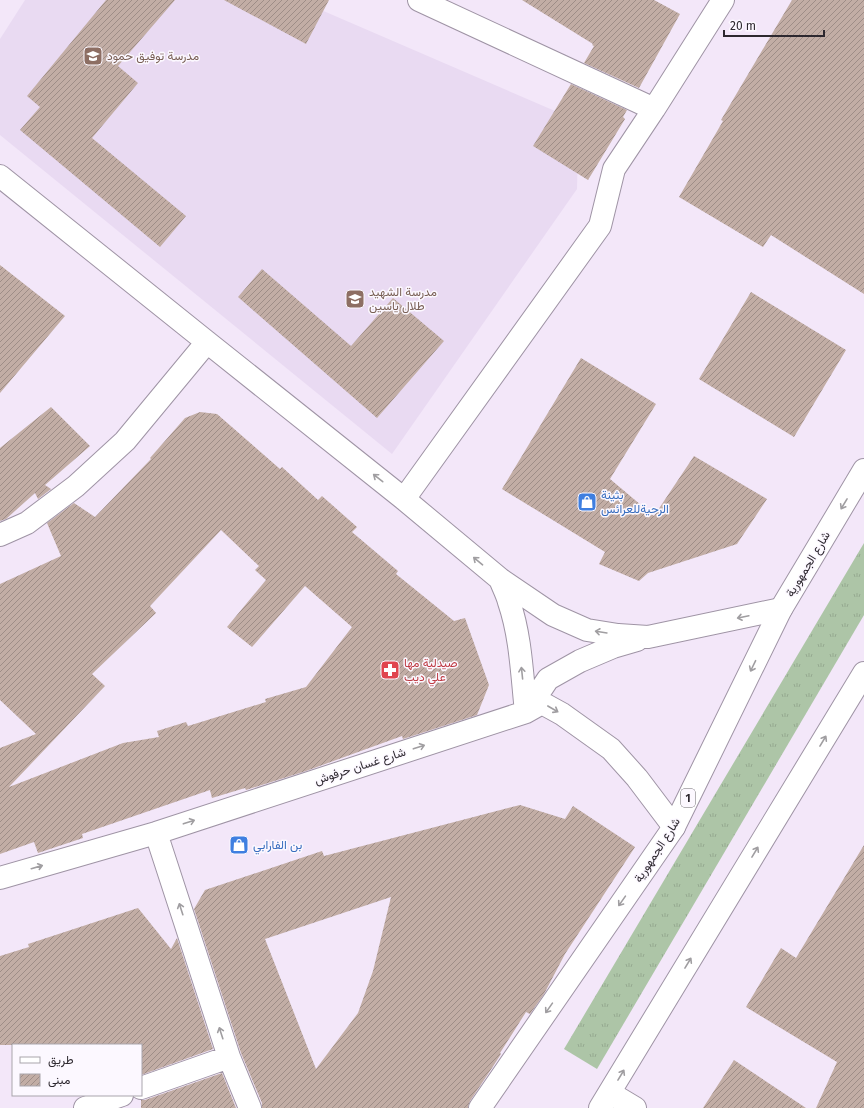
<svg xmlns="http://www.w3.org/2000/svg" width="864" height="1108" font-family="'Fira Sans',Vazirmatn,sans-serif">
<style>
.built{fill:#e9daf2}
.grass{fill:url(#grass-tufts)}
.building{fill:url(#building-hatch);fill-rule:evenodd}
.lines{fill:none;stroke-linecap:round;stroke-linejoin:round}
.minor-casing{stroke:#9f94a5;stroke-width:24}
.major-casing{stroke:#9f94a5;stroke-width:24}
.minor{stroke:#fff;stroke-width:22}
.major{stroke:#fff;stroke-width:22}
.oneway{stroke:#a09ea1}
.labels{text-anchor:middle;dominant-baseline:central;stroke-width:3;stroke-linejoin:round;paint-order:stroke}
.shield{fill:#fcf8ff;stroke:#6b666d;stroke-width:1}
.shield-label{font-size:11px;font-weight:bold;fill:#2d282f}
.education-label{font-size:12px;fill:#785e54;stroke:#fcf8ff;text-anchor:start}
.shop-label{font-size:12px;fill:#366cbe;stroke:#fcf8ff;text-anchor:start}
.street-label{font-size:12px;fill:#2d282f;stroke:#fcf8ff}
.health-label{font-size:12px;fill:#be3a42;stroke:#fcf8ff;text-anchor:start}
</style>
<defs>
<pattern id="grass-tufts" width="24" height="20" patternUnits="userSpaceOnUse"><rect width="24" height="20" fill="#adc5a7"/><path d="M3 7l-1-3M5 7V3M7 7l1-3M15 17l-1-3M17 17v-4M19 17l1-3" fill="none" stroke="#95a990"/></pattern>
<pattern id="building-hatch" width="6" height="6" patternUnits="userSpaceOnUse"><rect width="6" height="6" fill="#c2ada5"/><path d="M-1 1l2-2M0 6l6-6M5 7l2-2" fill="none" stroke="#9e8d87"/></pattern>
</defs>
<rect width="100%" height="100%" fill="#f3e7f9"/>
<path class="built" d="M25,0H298L555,111L578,146L577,189L392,454L0,135V39Z"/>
<path class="grass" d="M864,543V615L597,1069L564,1049Z"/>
<path class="building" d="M106,0H175L118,66L138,83L92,138L186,216L160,247L20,130L40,107L27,96Z
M224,0H329L306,44Z
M522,0H654L680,14L639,88L584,63L594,46L592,45L593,44Z
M792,0H864V294L771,235L763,247L679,197L723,121L721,120Z
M571,84L627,110L623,117L625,119L588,180L533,146Z
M0,265L65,316L0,393Z
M262,269L351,346L393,298L444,341L377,418L238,297Z
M751,292L846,350L794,437L699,379Z
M581,358L656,404L610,479L654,516L694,456L767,499L737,544L648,573L639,581L599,564L605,552L502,489Z
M51,407L90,446L45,485L51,489L38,499L35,493L6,519L0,521V448Z
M200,412L217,414L280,469L282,467L318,500L322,496L357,527L352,532L398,571L396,574L454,621L465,618L489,685L477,715L403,739L402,736L306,771L246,790L245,788L212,798L210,790L82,834L83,838L38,853L34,842L0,854V748L36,734L0,700V584L61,556L47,523L74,503L95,517L151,459L150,458L185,418ZM221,530L259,566L255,570L266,580L227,627L252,647L305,586L352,627L306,687L265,699L266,702L188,726L186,722L157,731L159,737L123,743L9,787L105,686L92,674L156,613L150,606Z
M520,805L565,819L573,806L635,847L565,954L544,994L530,1014L526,1012L500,1053L501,1054L492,1068L470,1101L468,1108H262V1103L241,1053L194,909L205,890L322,851L324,856ZM391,897L373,971L358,1013L316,1069L265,939Z
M864,845V1108H816L837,1062L746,1007L781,948L796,958Z
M138,908L171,949L177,938L213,1049L141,1075V1045H0V956L29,947L28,944Z
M734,1060L806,1108H703Z
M222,1073L236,1108H141V1100H145Z"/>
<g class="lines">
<g class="minor-casing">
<path id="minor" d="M419,0L654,109
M0,176L207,342L404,499L500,579L553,615L587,630L618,635L648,637L781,609
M404,499L600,226L614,169L654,109L723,0
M0,535L27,523L76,486L125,441L207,342
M500,579C503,587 507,594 509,602C521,637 522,676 526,712
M526,712L548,679L580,661L613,647L637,640
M156,833L229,1057L250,1108
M0,878L156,833L526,712L542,703L562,714L611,749L637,778L674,827
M141,1088L229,1057
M610,1093L635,1108
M85,1108L122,1095"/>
</g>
<g class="major-casing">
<path id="major" d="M480,1108L674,827L781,609L864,470
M600,1108L864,673"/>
</g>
<use href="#minor" class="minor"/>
<use href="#major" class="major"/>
</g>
<defs><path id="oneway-shaft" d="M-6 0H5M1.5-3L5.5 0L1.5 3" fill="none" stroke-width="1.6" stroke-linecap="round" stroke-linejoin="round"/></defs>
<g class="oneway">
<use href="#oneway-shaft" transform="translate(378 478) rotate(-142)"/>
<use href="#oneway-shaft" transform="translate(844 504) rotate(121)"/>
<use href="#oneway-shaft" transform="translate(478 561) rotate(-140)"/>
<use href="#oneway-shaft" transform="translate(743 617) rotate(168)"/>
<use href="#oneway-shaft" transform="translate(601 632) rotate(-171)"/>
<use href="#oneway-shaft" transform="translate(753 666) rotate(116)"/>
<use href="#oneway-shaft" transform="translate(522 673) rotate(-96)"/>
<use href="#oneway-shaft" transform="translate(553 709) rotate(30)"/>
<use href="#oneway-shaft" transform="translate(823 741) rotate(-59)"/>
<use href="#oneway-shaft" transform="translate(419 747) rotate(-18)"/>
<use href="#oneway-shaft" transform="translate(189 822) rotate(-18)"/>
<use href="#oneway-shaft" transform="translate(755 852) rotate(-59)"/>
<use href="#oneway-shaft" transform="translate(37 867) rotate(-16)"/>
<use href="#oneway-shaft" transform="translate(622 901) rotate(125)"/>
<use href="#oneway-shaft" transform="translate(181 909) rotate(-108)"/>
<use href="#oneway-shaft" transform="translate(688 963) rotate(-59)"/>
<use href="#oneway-shaft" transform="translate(549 1008) rotate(125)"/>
<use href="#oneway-shaft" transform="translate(221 1033) rotate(-108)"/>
<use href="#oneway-shaft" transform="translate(621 1075) rotate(-59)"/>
</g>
<defs>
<g id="school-square" transform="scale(1)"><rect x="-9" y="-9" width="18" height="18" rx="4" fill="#8d6e63" stroke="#fcf8ff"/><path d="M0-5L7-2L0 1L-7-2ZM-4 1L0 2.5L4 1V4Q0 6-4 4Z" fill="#fff"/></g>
<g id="shop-square" transform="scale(1)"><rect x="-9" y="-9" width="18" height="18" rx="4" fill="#3f7fe0" stroke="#fcf8ff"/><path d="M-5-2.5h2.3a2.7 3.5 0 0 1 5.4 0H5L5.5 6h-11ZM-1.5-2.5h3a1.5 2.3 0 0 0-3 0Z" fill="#fff"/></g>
<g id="pharmacy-square" transform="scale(1)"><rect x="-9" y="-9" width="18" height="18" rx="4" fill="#e0444e" stroke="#fcf8ff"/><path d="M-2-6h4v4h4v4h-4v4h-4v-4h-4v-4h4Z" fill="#fff"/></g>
</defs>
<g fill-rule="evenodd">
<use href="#school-square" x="93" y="56"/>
<use href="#school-square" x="355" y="299"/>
<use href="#shop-square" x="587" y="502"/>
<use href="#pharmacy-square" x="390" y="670"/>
<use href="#shop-square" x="239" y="845"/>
</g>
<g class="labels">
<rect class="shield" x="681" y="789" width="14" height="18" rx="3"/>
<g class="shield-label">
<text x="688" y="798">1</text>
</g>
<g class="education-label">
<text x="107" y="56">مدرسة توفيق حمود</text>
<text x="369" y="292">مدرسة الشهيد<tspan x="369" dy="14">طلال ياسين</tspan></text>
</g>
<g class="shop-label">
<text x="601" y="495">بثينة<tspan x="601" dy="14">الرحيةللعرائس</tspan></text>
<text x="253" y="845">بن الفارابي</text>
</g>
<g class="street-label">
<text transform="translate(808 564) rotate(-59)">شارع الجمهورية</text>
<text transform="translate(360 766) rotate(-18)">شارع غسان حرفوش</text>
<text transform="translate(657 850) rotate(-57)">شارع الجمهورية</text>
</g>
<g class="health-label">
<text x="404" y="663">صيدلية مها<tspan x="404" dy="14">علي ديب</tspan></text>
</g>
</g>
<rect x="12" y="1044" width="130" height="52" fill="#fcf8ff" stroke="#a9a5ac"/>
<rect x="20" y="1057" width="20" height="6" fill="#ffffff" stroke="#a9a5ac"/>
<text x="48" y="1064" font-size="12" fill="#2d282f">طريق</text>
<rect x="20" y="1074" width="20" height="12" fill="url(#building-hatch)" stroke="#a9a5ac"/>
<text x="48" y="1084" font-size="12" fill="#2d282f">مبنى</text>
<path d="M724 30v6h100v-6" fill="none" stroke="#2d282f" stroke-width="2"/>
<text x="730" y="30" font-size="12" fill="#2d282f" stroke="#fcf8ff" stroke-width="3" paint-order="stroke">20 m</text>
</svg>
